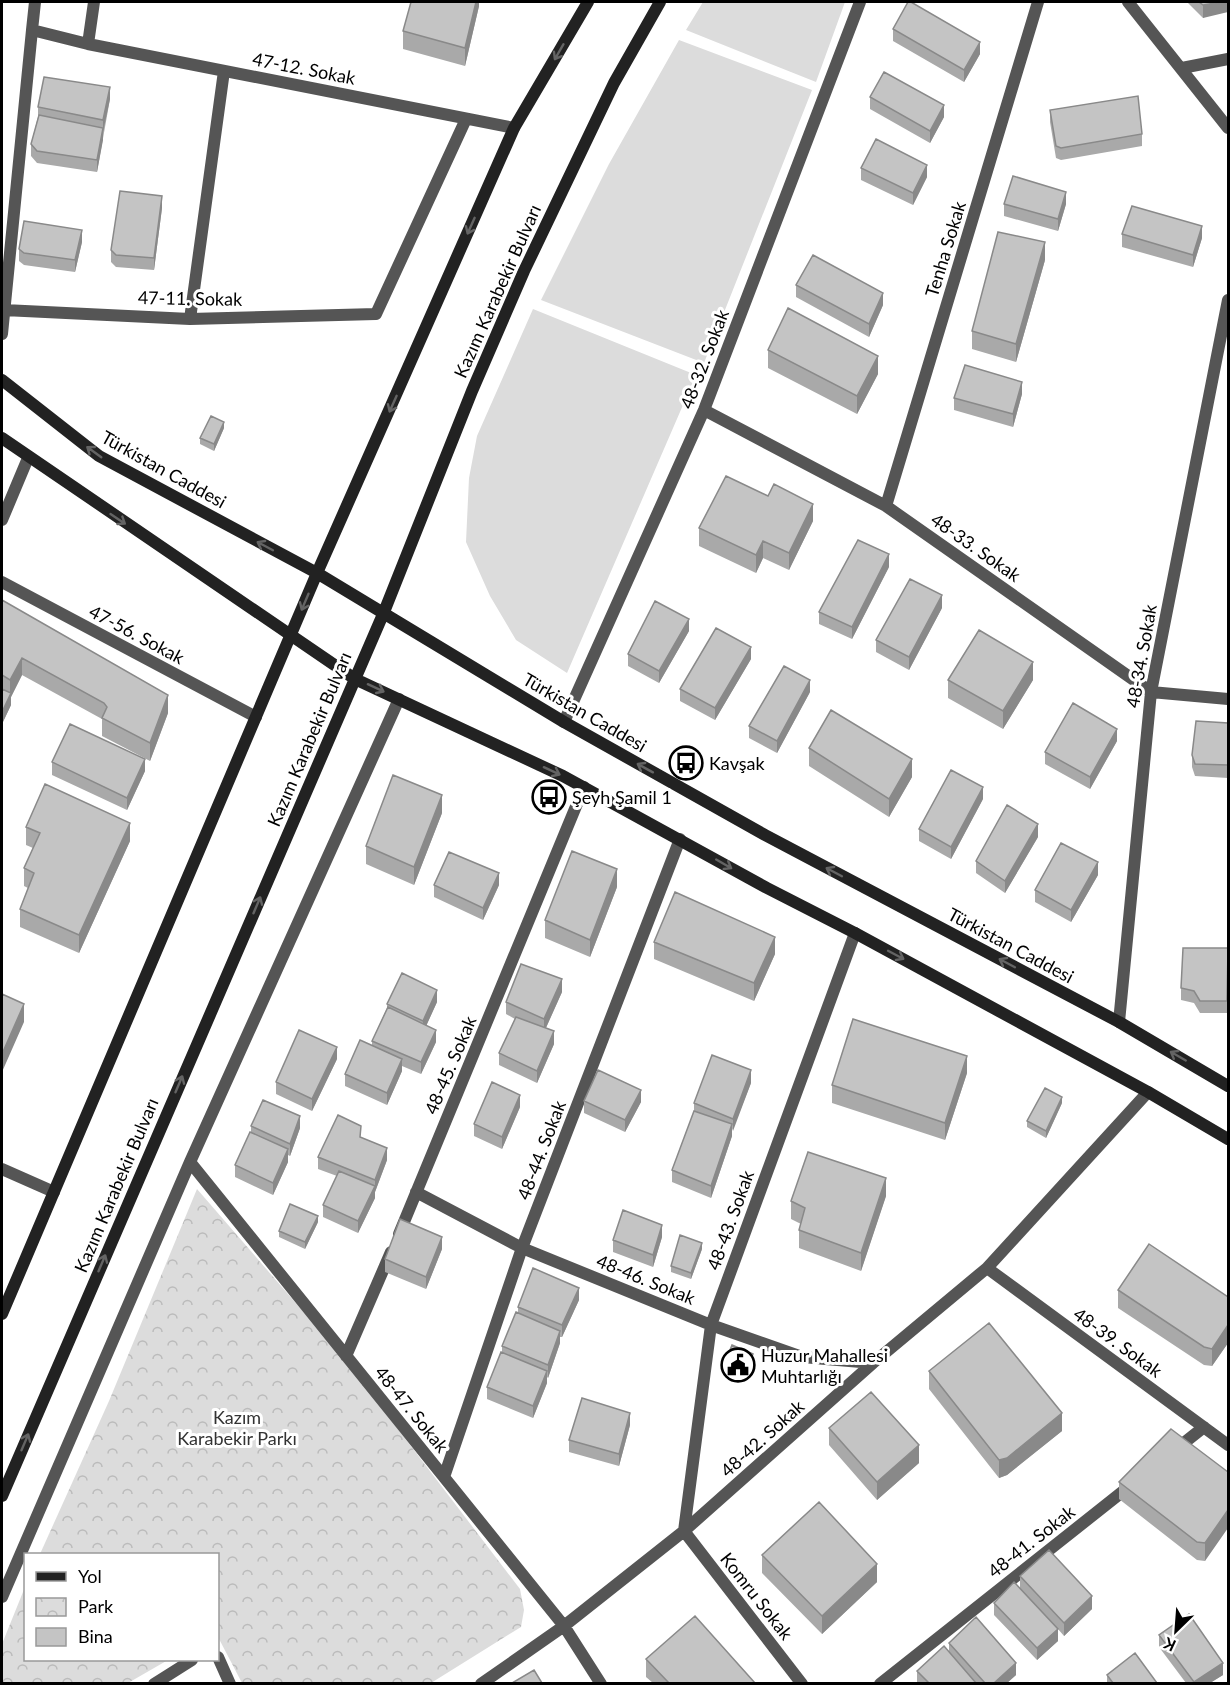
<svg xmlns="http://www.w3.org/2000/svg" width="1230" height="1685" font-family="Lato,sans-serif">
<style>
.green{fill:#dcdcdc}
.park{fill:url(#park-crowns)}
.lines{fill:none;stroke-linecap:round;stroke-linejoin:round}
.street{stroke:#555;stroke-width:12}
.secondary{stroke:#222;stroke-width:12}
.wall{fill:#a9a9a9}
.shaded-wall{fill:#898989}
.building{fill:#c4c4c4;stroke:#898989;stroke-width:1.5}
.oneway{stroke:#646464}
.labels{text-anchor:middle;dominant-baseline:central;stroke-width:6;stroke-linejoin:round;paint-order:stroke}
.street-label{font-size:18px;fill:#000;stroke:#fff}
.poi-label{font-size:18px;fill:#000;stroke:#fff;text-anchor:start}
.park-label{font-size:18px;fill:#333;stroke:#fff}
</style>
<defs>
<pattern id="park-crowns" width="20" height="18" patternUnits="userSpaceOnUse" patternTransform="scale(1.5)"><rect width="20" height="18" fill="#dcdcdc"/><path d="M2 6a3 3 0 1 1 6 0M12 15a3 3 0 1 1 6 0" fill="none" stroke="#bbb"/></pattern>
</defs>
<rect width="100%" height="100%" fill="#fff"/>
<path class="green" d="M703,2H845L816,82L686,30Z
M679,40L812,90L704,363L541,300L609,164Z
M533,309L696,375L567,673L516,640L490,596L466,542L469,478L477,436Z"/>
<path class="park" d="M197,1189L346,1361L520,1589L524,1610L521,1627L431,1683H242L218,1637V1554H40L109,1401Z
M25,1587L26,1660H168L128,1683H2V1644Z"/>
<g class="lines">
<path class="street" d="M1128,2L1228,128
M32,30L35,2
M88,44L514,128
M1182,68L1228,59
M4,310L190,319L376,314L466,119
M190,319L224,71
M2,334L32,30L88,44L94,2
M704,410L886,506L1151,692L1228,699
M886,506L1038,2
M2,520L28,458
M2,582L256,717
M564,722L704,410L860,2
M1119,1022L1151,692L1228,300
M190,1162L564,1626L601,1684
M2,1169L54,1192
M416,1192L522,1248L711,1325L802,1357L873,1363
M399,1234L584,787
M987,1268L1228,1445
M346,1356L391,1252
M1175,1450L1204,1427
M444,1477L522,1248L680,839
M2,1597L190,1162L399,699
M218,1657L230,1684
M154,1684L192,1660
M481,1684L564,1626L684,1531L873,1363L987,1268L1148,1092
M802,1684L684,1531L711,1325L855,933
M880,1684L1131,1485"/>
<path class="secondary" d="M2,380L99,456L317,573L564,722L765,835L1119,1022L1228,1086
M2,438L355,679L563,776L767,888L855,933L1148,1092L1228,1139
M2,1314L317,573L514,128L588,2
M2,1496L384,612L472,391L524,271L614,83L660,2"/>
</g>
<path class="wall" d="M479,2V6L465,66L403,49V31Z
M1187,2H1228L1203,18Z
M893,29L980,54L964,82L893,41Z
M870,97L944,117L930,143L870,109Z
M110,99L97,172L37,163L31,156V144L38,117V107Z
M1050,110L1142,134V146L1061,160L1056,158L1050,122Z
M861,168L927,177L913,205L861,180Z
M1004,204H1066L1058,231L1004,216Z
M162,208L154,270L116,267L111,262V250Z
M1122,234L1202,238L1193,267L1122,247Z
M82,242L75,272L24,265L19,261V249Z
M1045,260L1016,362L972,349V331Z
M796,285L883,305L869,337L796,297Z
M768,350L878,374L857,414L768,368Z
M1022,394L1013,427L954,410V398Z
M224,428L214,451L200,444V438Z
M813,521L789,570L763,558L756,573L699,546V528Z
M889,567L852,639L819,624V612Z
M2,600L168,713L150,761L102,736V719L22,675L11,697V705L2,724Z
M942,608L909,670L876,652V640Z
M689,631L659,683L628,666V654Z
M751,659L715,720L680,701V689Z
M948,680H1033L1003,729L948,698Z
M810,692L777,753L749,738V726Z
M1228,723V778L1195,776L1192,767V755Z
M1117,741L1090,789L1045,764V752Z
M809,748L912,777L889,817L809,766Z
M52,762L145,771L127,810L52,775Z
M983,799L951,859L919,841V829Z
M442,813L414,885L366,864V846Z
M26,827L130,841L79,953L20,927V909L28,888L24,886V868L33,848L26,845Z
M1038,837L1005,893L976,873V861Z
M1098,875L1071,922L1035,902V890Z
M434,885H499L483,920L434,897Z
M617,887L590,957L545,938V920Z
M654,942L775,954L754,1001L654,959Z
M1228,974L1227,1013H1200L1194,1003L1181,1000V988Z
M562,992L546,1028L554,1044L537,1083L499,1065V1053L515,1019L506,1014V1002Z
M437,1002L426,1026L436,1042L421,1074L402,1066V1071L387,1105L345,1086V1074L372,1046V1041L387,1008V1004Z
M337,1059L312,1111L276,1094V1082Z
M967,1073L945,1140L832,1103V1085Z
M751,1083L732,1131V1136L711,1198L672,1182V1170L694,1111V1103Z
M584,1101L641,1102L625,1132L584,1113Z
M1062,1103L1046,1138L1027,1127V1121Z
M520,1107L502,1149L474,1136V1124Z
M251,1126L300,1128L290,1156L288,1155V1162L273,1195L235,1177V1165L251,1132Z
M361,1138L387,1160L375,1192V1198L358,1233L323,1217V1205L337,1176L318,1169V1157Z
M886,1196L861,1271L799,1248V1230L801,1224L791,1219V1201Z
M318,1222L305,1249L279,1237V1231Z
M662,1237L653,1267L613,1252V1240Z
M442,1249L426,1289L385,1272V1259Z
M702,1249L691,1279L671,1272V1266Z
M1118,1290L1228,1297V1343L1212,1366L1204,1365L1118,1308Z
M579,1300L562,1337H560V1343L548,1378L547,1377V1383L533,1418L487,1399V1387L502,1352V1346L518,1313V1307Z
M753,1360L745,1380L724,1371V1365Z
M929,1371L1062,1431L1007,1475L999,1478L929,1389Z
M630,1425L619,1466L569,1452V1440Z
M829,1428L919,1463L877,1500L829,1445Z
M1228,1472L1205,1561L1197,1560L1119,1499V1482Z
M762,1555L877,1582L822,1634L762,1573Z
M1020,1576L1092,1609L1064,1636L1058,1629V1641L1037,1660L994,1615V1603L1020,1588Z
M1159,1635L1223,1675L1210,1683H1186L1159,1647Z
M949,1643L1016,1675L1007,1683H917V1671L949,1652Z
M646,1659L755,1683H653L646,1677Z
M1107,1675L1157,1683H1107Z"/>
<path class="shaded-wall" d="M476,2H479V6L465,66V48Z
M1221,2H1228V12L1203,18V5Z
M980,42V54L964,82V70Z
M110,87V99L103,132V120Z
M944,105V117L930,143V131Z
M103,128V140L97,172V160Z
M927,165V177L913,205V193Z
M1066,192V204L1058,231V219Z
M162,196V208L154,270V258Z
M1202,226V238L1193,267V255Z
M82,230V242L75,272V260Z
M1045,242V260L1016,362V344Z
M883,293V305L869,337V324Z
M878,356V374L857,414V396Z
M1022,382V394L1013,427V414Z
M224,422V428L214,451V444Z
M813,504V521L789,570V553Z
M763,541V558L756,573V555Z
M889,554V567L852,639V627Z
M942,595V608L909,670V657Z
M689,619V631L659,683V671Z
M751,647V659L715,720V708Z
M22,658V675L11,697V705L2,724V712L10,694V680Z
M1033,662V680L1003,729V711Z
M810,680V692L777,753V741Z
M168,695V713L150,761V743Z
M1117,729V741L1090,789V777Z
M145,759V771L127,810V798Z
M912,759V777L889,817V799Z
M983,787V799L951,859V847Z
M442,795V813L414,885V867Z
M130,823V841L79,953V935Z
M1038,824V837L1005,893V881Z
M1098,862V875L1071,922V910Z
M617,869V887L590,957V940Z
M499,873V885L483,920V908Z
M775,937V954L754,1001V983Z
M562,979V992L544,1032V1019Z
M437,990V1002L423,1033V1021Z
M24,1004V1022L2,1072V1054Z
M436,1030V1042L421,1074V1062Z
M554,1031V1044L537,1083V1071Z
M337,1047V1059L312,1111V1099Z
M967,1056V1073L945,1140V1123Z
M402,1059V1071L387,1105V1093Z
M751,1070V1083L733,1131V1119Z
M641,1090V1102L625,1132V1120Z
M520,1095V1107L502,1149V1137Z
M1062,1097V1103L1046,1138V1131Z
M300,1116V1128L290,1156V1144Z
M732,1124V1136L711,1198V1186Z
M387,1148V1160L375,1192V1180Z
M288,1149V1162L273,1195V1183Z
M886,1178V1196L861,1271V1253Z
M375,1186V1198L358,1233V1221Z
M318,1216V1222L305,1249V1242Z
M662,1225V1237L653,1267V1255Z
M442,1237V1249L426,1289V1277Z
M702,1243V1249L691,1279V1273Z
M579,1288V1300L562,1337V1325Z
M1228,1325V1343L1212,1366V1349Z
M560,1331V1343L548,1378V1365Z
M753,1354V1360L745,1380V1374Z
M547,1371V1383L533,1418V1406Z
M630,1413V1425L619,1466V1454Z
M1062,1413V1431L1007,1475L999,1478V1460Z
M919,1445V1463L877,1500V1482Z
M1228,1510V1528L1205,1561V1543Z
M877,1564V1582L822,1634V1616Z
M1092,1596V1609L1064,1636V1623Z
M1058,1629V1641L1037,1660V1648Z
M1016,1663V1675L1007,1683H994Z
M1223,1663V1675L1210,1683H1194V1682Z"/>
<path class="building" d="M411,2H476L465,48L403,31Z
M908,2H911L980,42L964,70L893,29Z
M1199,2H1221L1203,5Z
M884,72L944,105L930,131L870,97Z
M44,77L110,87L103,120L38,107Z
M1138,96L1142,134L1061,148L1056,146L1050,110Z
M39,115L103,128L97,160L37,151L31,144Z
M876,139L927,165L913,193L861,168Z
M1013,176L1066,192L1058,219L1004,204Z
M120,191L162,196L154,258L116,255L111,250Z
M1132,206L1202,226L1193,255L1122,234Z
M24,221L82,230L75,260L24,253L19,249Z
M998,232L1045,242L1016,344L972,331Z
M813,255L883,293L869,324L796,285Z
M788,308L878,356L857,396L768,350Z
M965,365L1022,382L1013,414L954,398Z
M211,416L224,422L214,444L200,438Z
M726,476L768,496L774,484L813,504L789,553L763,541L756,555L699,528Z
M858,540L889,554L852,627L819,612Z
M910,579L942,595L909,657L876,640Z
M2,600L168,695L150,743L102,718L107,707L104,703L22,658L10,680L2,675Z
M655,601L689,619L659,671L628,654Z
M716,628L751,647L715,708L680,689Z
M979,630L1033,662L1003,711L948,680Z
M784,666L810,680L777,741L749,726Z
M2,689L11,693L2,712Z
M1073,703L1117,729L1090,777L1045,752Z
M831,710L912,759L889,799L809,748Z
M1196,721L1228,723V765L1195,764L1192,755Z
M70,724L145,759L127,798L52,762Z
M951,770L983,787L951,847L919,829Z
M393,775L442,795L414,867L366,846Z
M45,784L130,823L79,935L20,909L34,873L24,868L40,833L26,827Z
M1007,805L1038,824L1005,881L976,861Z
M1061,843L1098,862L1071,910L1035,890Z
M572,851L617,869L590,940L545,920Z
M449,852L499,873L483,908L434,885Z
M675,892L775,937L754,983L654,942Z
M1183,948H1228L1227,1001H1200L1194,991L1181,988Z
M521,964L562,979L544,1019L506,1002Z
M402,973L437,990L423,1021L387,1004Z
M2,994L24,1004L2,1054Z
M388,1007L436,1030L421,1062L372,1041Z
M516,1017L554,1031L537,1071L499,1053Z
M853,1019L967,1056L945,1123L832,1085Z
M299,1030L337,1047L312,1099L276,1082Z
M360,1040L402,1059L387,1093L345,1074Z
M712,1055L751,1070L733,1119L694,1103Z
M598,1070L641,1090L625,1120L584,1101Z
M492,1082L520,1095L502,1137L474,1124Z
M1045,1088L1062,1097L1046,1131L1027,1121Z
M263,1100L300,1116L290,1144L251,1126Z
M694,1111L732,1124L711,1186L672,1170Z
M338,1115L361,1126L360,1137L387,1148L375,1180L318,1157Z
M250,1132L288,1149L273,1183L235,1165Z
M808,1152L886,1178L861,1253L799,1230L805,1208L791,1201Z
M339,1171L375,1186L358,1221L323,1205Z
M290,1204L318,1216L305,1242L279,1231Z
M623,1210L662,1225L653,1255L613,1240Z
M400,1219L442,1237L426,1277L385,1259Z
M680,1235L702,1243L691,1273L671,1266Z
M1149,1244L1228,1297V1325L1212,1349L1204,1347L1118,1290Z
M533,1268L579,1288L562,1325L518,1307Z
M516,1312L560,1331L548,1365L502,1346Z
M989,1323L1062,1413L1007,1458L999,1460L929,1371Z
M732,1345L753,1354L745,1374L724,1365Z
M501,1352L547,1371L533,1406L487,1387Z
M871,1392L919,1445L877,1482L829,1428Z
M582,1398L630,1413L619,1454L569,1440Z
M1171,1429L1228,1472V1510L1205,1543L1197,1542L1119,1482Z
M819,1502L877,1564L822,1616L762,1555Z
M1049,1550L1092,1596L1064,1623L1020,1576Z
M1014,1582L1058,1629L1037,1648L994,1603Z
M1189,1614L1223,1663L1194,1682L1159,1635Z
M695,1616L755,1683H669L646,1659Z
M976,1617L1016,1663L994,1683H985L949,1643Z
M944,1646L976,1683H929L917,1671Z
M1135,1653L1157,1683H1113L1107,1675Z
M534,1670L542,1683H512Z"/>
<defs><path id="oneway-shaft" d="M-6 0H5M1.5-3L5.5 0L1.5 3" fill="none" stroke-width="1.6" stroke-linecap="round" stroke-linejoin="round" transform="scale(1.5)"/></defs>
<g class="oneway">
<use href="#oneway-shaft" transform="translate(559 52) rotate(120)"/>
<use href="#oneway-shaft" transform="translate(471 226) rotate(114)"/>
<use href="#oneway-shaft" transform="translate(393 404) rotate(114)"/>
<use href="#oneway-shaft" transform="translate(94 452) rotate(-144)"/>
<use href="#oneway-shaft" transform="translate(118 519) rotate(34)"/>
<use href="#oneway-shaft" transform="translate(265 546) rotate(-152)"/>
<use href="#oneway-shaft" transform="translate(305 602) rotate(113)"/>
<use href="#oneway-shaft" transform="translate(376 688) rotate(25)"/>
<use href="#oneway-shaft" transform="translate(645 768) rotate(-151)"/>
<use href="#oneway-shaft" transform="translate(552 771) rotate(25)"/>
<use href="#oneway-shaft" transform="translate(724 864) rotate(30)"/>
<use href="#oneway-shaft" transform="translate(834 872) rotate(-152)"/>
<use href="#oneway-shaft" transform="translate(257 905) rotate(-67)"/>
<use href="#oneway-shaft" transform="translate(896 955) rotate(28)"/>
<use href="#oneway-shaft" transform="translate(1007 963) rotate(-152)"/>
<use href="#oneway-shaft" transform="translate(1178 1056) rotate(-150)"/>
<use href="#oneway-shaft" transform="translate(179 1084) rotate(-67)"/>
<use href="#oneway-shaft" transform="translate(102 1263) rotate(-67)"/>
<use href="#oneway-shaft" transform="translate(25 1442) rotate(-67)"/>
</g>
<defs>
<g id="bus-ring" transform="scale(1.725)"><circle r="9.5" fill="#fff" stroke="#000" stroke-width="1.5"/><path d="M-5-6H5V4H4V6H2V4H-2V6H-4V4H-5ZM-3.5-4V0h7V-4ZM-3.5 1.2v1.5H-2V1.2ZM2 1.2v1.5H3.5V1.2Z" fill="#000"/></g>
<g id="civic-ring" transform="scale(1.725)"><circle r="9.5" fill="#fff" stroke="#000" stroke-width="1.5"/><path d="M-.6-6.5H3V-4.5H.6V-3L4-1V1h2V6H-6V1h2V-1L-.6-3ZM-1.2 2.5V6h2.4V2.5Z" fill="#000"/></g>
</defs>
<g fill-rule="evenodd">
<use href="#bus-ring" x="686" y="763"/>
<use href="#bus-ring" x="549" y="797"/>
<use href="#civic-ring" x="738" y="1365"/>
</g>
<g class="labels">
<g class="street-label">
<text transform="translate(304 68) rotate(11)">47-12. Sokak</text>
<text transform="translate(945 249) rotate(-73)">Tenha Sokak</text>
<text transform="translate(497 291) rotate(-66)">Kazım Karabekir Bulvarı</text>
<text transform="translate(190 298) rotate(1)">47-11. Sokak</text>
<text transform="translate(704 359) rotate(-69)">48-32. Sokak</text>
<text transform="translate(164 469) rotate(29)">Türkistan Caddesi</text>
<text transform="translate(976 547) rotate(35)">48-33. Sokak</text>
<text transform="translate(137 634) rotate(28)">47-56. Sokak</text>
<text transform="translate(1141 656) rotate(-80)">48-34. Sokak</text>
<text transform="translate(585 712) rotate(30)">Türkistan Caddesi</text>
<text transform="translate(309 739) rotate(-67)">Kazım Karabekir Bulvarı</text>
<text transform="translate(1011 945) rotate(28)">Türkistan Caddesi</text>
<text transform="translate(450 1065) rotate(-67)">48-45. Sokak</text>
<text transform="translate(541 1150) rotate(-69)">48-44. Sokak</text>
<text transform="translate(116 1185) rotate(-67)">Kazım Karabekir Bulvarı</text>
<text transform="translate(730 1220) rotate(-70)">48-43. Sokak</text>
<text transform="translate(646 1279) rotate(22)">48-46. Sokak</text>
<text transform="translate(1118 1342) rotate(36)">48-39. Sokak</text>
<text transform="translate(412 1409) rotate(51)">48-47. Sokak</text>
<text transform="translate(762 1438) rotate(-42)">48-42. Sokak</text>
<text transform="translate(1031 1541) rotate(-38)">48-41. Sokak</text>
<text transform="translate(757 1596) rotate(52)">Komru Sokak</text>
</g>
<g class="poi-label">
<text x="709" y="763">Kavşak</text>
<text x="572" y="797">Şeyh Şamil 1</text>
<text x="761" y="1355">Huzur Mahallesi<tspan x="761" dy="21">Muhtarlığı</tspan></text>
</g>
<g class="park-label">
<text x="237" y="1417">Kazım<tspan x="237" dy="21">Karabekir Parkı</tspan></text>
</g>
</g>
<rect width="1230" height="1685" fill="none" stroke="#000000" stroke-width="6"/>
<rect x="24" y="1553" width="195" height="108" fill="#ffffff" stroke="#999999" stroke-width="1.5"/>
<rect x="36" y="1572" width="30" height="9" fill="#222222" stroke="#999999" stroke-width="1.5"/>
<text x="78" y="1583" font-size="18" fill="#000000">Yol</text>
<rect x="36" y="1598" width="30" height="18" fill="url(#park-crowns)" stroke="#999999" stroke-width="1.5"/>
<text x="78" y="1613" font-size="18" fill="#000000">Park</text>
<rect x="36" y="1628" width="30" height="18" fill="#c4c4c4" stroke="#999999" stroke-width="1.5"/>
<text x="78" y="1643" font-size="18" fill="#000000">Bina</text>
<g transform="translate(1176 1631) rotate(205)" stroke="#ffffff" stroke-width="4.5" paint-order="stroke">
<path d="M0-4.5L10 22L0 15L-10 22Z" fill="#000000"/>
<text y="-9" font-size="16" font-weight="bold" text-anchor="middle" fill="#000000">K</text>
</g>
</svg>
